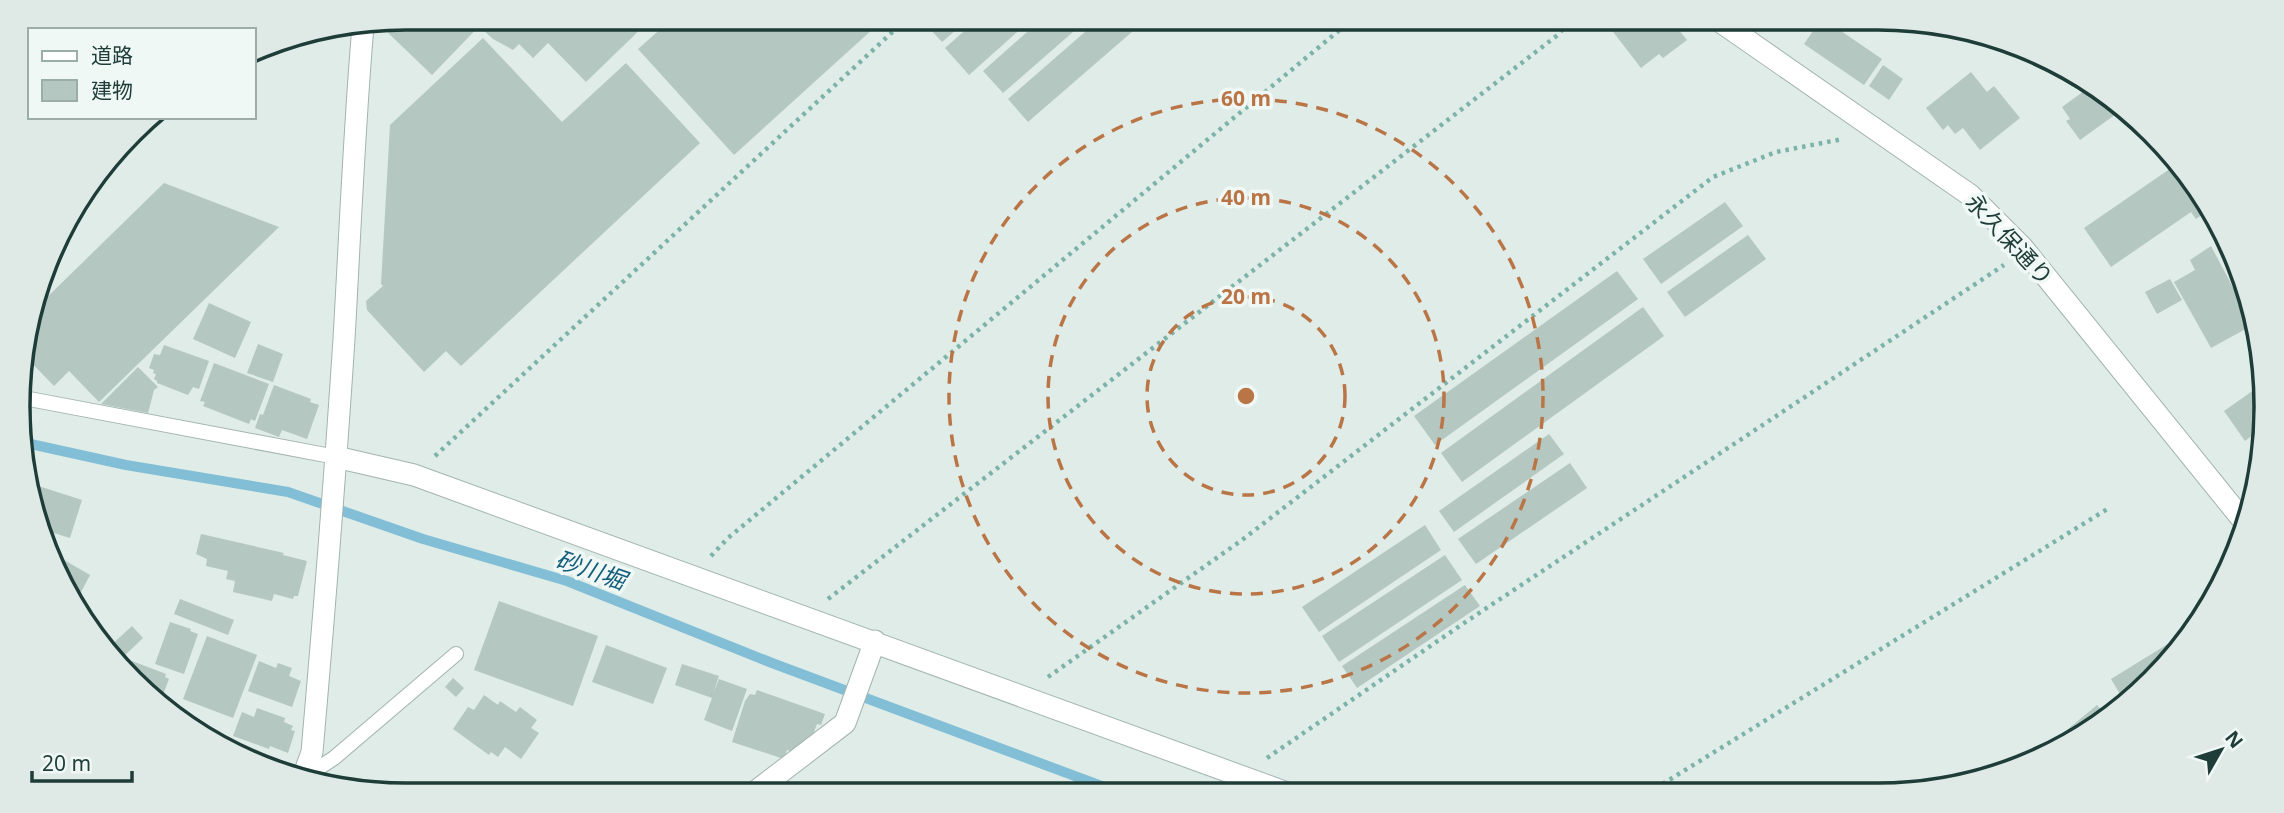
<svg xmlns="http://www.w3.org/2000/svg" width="2284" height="813" font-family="'Noto Sans','Noto Sans JP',sans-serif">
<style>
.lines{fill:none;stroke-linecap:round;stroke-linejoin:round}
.stream{stroke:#82bfd6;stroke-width:10}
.building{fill:#b4c7c1}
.service-casing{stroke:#a2b4b0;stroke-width:16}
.minor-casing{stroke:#a2b4b0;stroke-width:23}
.tertiary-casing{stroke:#a2b4b0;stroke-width:23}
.path{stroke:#7db2a8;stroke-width:4.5;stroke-dasharray:3.5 5;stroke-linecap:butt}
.service{stroke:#fff;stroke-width:14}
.minor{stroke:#fff;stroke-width:21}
.tertiary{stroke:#fff;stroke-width:21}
.ring{fill:none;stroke:#ba7546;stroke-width:3.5;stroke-dasharray:12 9}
.labels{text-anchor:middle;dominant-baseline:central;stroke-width:7;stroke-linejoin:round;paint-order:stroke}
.street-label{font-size:23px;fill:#1f3d38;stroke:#f0f8f5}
.water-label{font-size:24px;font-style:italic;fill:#155f7d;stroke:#f0f8f5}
.rim{fill:none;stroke:#1f3d38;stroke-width:3.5}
.centre{fill:#ba7546;stroke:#f0f8f5;stroke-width:3.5}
.ring-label{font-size:21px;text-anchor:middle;font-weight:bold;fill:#ba7546;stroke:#f0f8f5;stroke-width:7;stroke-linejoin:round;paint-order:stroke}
</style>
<rect width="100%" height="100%" fill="#dfece8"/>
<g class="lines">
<path class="stream" d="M26,443L126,465L288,492L423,539L567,581L772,663L1123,794"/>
</g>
<path class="building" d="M406,18H487L432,75L382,27L388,21Z
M492,18H652L586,82L548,43L533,58L519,44L513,50L493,39L481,28Z
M673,18H885L734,155L638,49Z
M920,18H970L942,42Z
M979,18H1033L969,75L945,48Z
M1043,18H1089L1003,93L983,71Z
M1101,18H1148L1028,122L1008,99Z
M1608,18H1651L1654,21L1660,18H1669L1687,40L1663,58L1659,54L1641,68L1604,20Z
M1822,18L1882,59L1864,85L1804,44Z
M483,38L562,122L626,63L700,143L461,366L446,351L424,372L367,310L366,301L383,286L381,284L390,125Z
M1883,65L1903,79L1889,100L1869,86Z
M1971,72L1987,92L1994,86L2020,118L1980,150L1963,128L1955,134L1948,125L1943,130L1926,108Z
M2091,86L2114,98L2123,109L2080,140L2066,121L2070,119L2062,107Z
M2174,166L2211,208L2196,219L2191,212L2111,267L2084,228Z
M164,183L279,227L99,402L69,371L54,386L22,353L35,309Z
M1725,202L1743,226L1661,284L1643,259Z
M1748,235L1766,259L1685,317L1667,292Z
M2211,246L2253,325L2211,348L2174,282L2195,270L2190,260Z
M1617,271L1638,299L1435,445L1414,416Z
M2170,279L2182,300L2157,314L2145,292Z
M209,303L251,322L235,358L193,339Z
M1643,307L1664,336L1462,482L1441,453Z
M258,344L283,354L273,382L247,373Z
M164,345L209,361L199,389L193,387L188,395L157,383V381L154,379L156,374L153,373L154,370L149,368L154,354L160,355Z
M214,363L269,384L255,421L251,419L249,424L203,406L205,402L200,401Z
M138,367L158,387L154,390L148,413L101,404Z
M274,385L311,399L310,402L319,405L307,439L282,430L279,437L255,428L260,414L263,415Z
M2261,385L2258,431L2245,441L2224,411Z
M1549,434L1564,454L1454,532L1439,511Z
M1570,463L1587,488L1476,564L1458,539Z
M29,483L82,500L70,538L41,529L31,507Z
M1425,525L1441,550L1319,632L1302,607Z
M201,534L284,553L283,555L307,561L298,596H294L293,599L274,594L272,601L233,592L235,581L226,579L228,571L206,566L207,559L196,554Z
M52,553L90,575L79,596L69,591Z
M1445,555L1462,580L1339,662L1322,636Z
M1465,585L1480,606L1357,688L1342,666Z
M180,599L234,620L228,635L174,614Z
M499,601L598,636L573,706L474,670Z
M170,622L191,629L190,631L198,634L184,674L155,664Z
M132,626L143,638L120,660L108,648Z
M207,636L257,655L233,718L183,699Z
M2171,642L2175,649L2134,699L2126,704L2111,679Z
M606,645L667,668L653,704L592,682Z
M132,661L166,674L165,677L169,679L161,700L129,669Z
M259,661L276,668L278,663L292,668L289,676L301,681L292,707L248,691Z
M682,664L719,676L713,693L719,679L747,689L732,731L704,720L712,698L675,685Z
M453,678L464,688L456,697L445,687Z
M757,690L825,714L821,725L817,724L811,740L797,753L787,750L784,759L732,742L745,701L750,694L755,695Z
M484,695L498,705L500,701L516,712L520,707L537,720L531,728L539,733L521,759L505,747L498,757L491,752L489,755L453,729L468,707L474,710Z
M2097,705L2107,717L2069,742L2062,734Z
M257,708L285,718L284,722L293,726L291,730L295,731L288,753L270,746L269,749L233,736L242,712L254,717Z
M1944,776L1951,785L1929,792H1920Z"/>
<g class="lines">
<g class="service-casing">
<path id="service" d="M24,398L336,457
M305,777L334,758L456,654"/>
</g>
<g class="minor-casing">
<path id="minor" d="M336,457L414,475L1290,794
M302,780L312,752C324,615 335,477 344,339C350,235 354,130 363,26
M751,795L845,723L875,641"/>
</g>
<g class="tertiary-casing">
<path id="tertiary" d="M1715,18L1970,195L2023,248L2246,524"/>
</g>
<path class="path" d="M435,456L900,25
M711,556L728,538L1354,18
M828,599L1559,34L1571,18
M1048,677L1242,540L1713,177L1776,152L1843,139
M1267,758L1464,623L2004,265
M1648,793L2109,508"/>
<use href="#service" class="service"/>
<use href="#minor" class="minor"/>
<use href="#tertiary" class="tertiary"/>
</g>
<g class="ring">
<circle cx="1246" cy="396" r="99"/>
<circle cx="1246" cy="396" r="198"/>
<circle cx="1246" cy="396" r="297"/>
</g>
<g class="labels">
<g class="street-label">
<text transform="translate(2010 239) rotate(47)">永久保通り</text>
</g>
<g class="water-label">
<text transform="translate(591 569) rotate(19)">砂川堀</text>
</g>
</g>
<path d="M0 0H2284V813H0ZM406 30H1878A376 376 0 0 1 2254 406V407A376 376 0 0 1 1878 783H406A376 376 0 0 1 30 407V406A376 376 0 0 1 406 30Z" fill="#dfe9e6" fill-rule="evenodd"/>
<path class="rim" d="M406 30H1878A376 376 0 0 1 2254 406V407A376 376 0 0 1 1878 783H406A376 376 0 0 1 30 407V406A376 376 0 0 1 406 30Z"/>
<circle cx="1246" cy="396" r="10" class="centre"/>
<g class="ring-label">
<text x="1246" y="106">60 m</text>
<text x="1246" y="205">40 m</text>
<text x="1246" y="304">20 m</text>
</g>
<rect x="28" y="28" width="228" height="91" fill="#f0f8f5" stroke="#9cada9" stroke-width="2"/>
<rect x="42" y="51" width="35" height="10" fill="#ffffff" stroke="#9cada9" stroke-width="2"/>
<text x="91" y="63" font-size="21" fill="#1f3d38">道路</text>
<rect x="42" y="80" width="35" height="21" fill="#b4c7c1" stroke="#9cada9" stroke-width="2"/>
<text x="91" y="98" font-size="21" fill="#1f3d38">建物</text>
<g transform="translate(2221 750) rotate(51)" stroke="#f0f8f5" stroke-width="5" paint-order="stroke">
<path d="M0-5L12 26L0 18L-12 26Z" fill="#1f3d38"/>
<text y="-10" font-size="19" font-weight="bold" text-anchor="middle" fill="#1f3d38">N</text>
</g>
<path d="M32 771v10h100v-10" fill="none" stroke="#1f3d38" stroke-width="3.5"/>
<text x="42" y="771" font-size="21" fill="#1f3d38" stroke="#f0f8f5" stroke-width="5" paint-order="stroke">20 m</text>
</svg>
